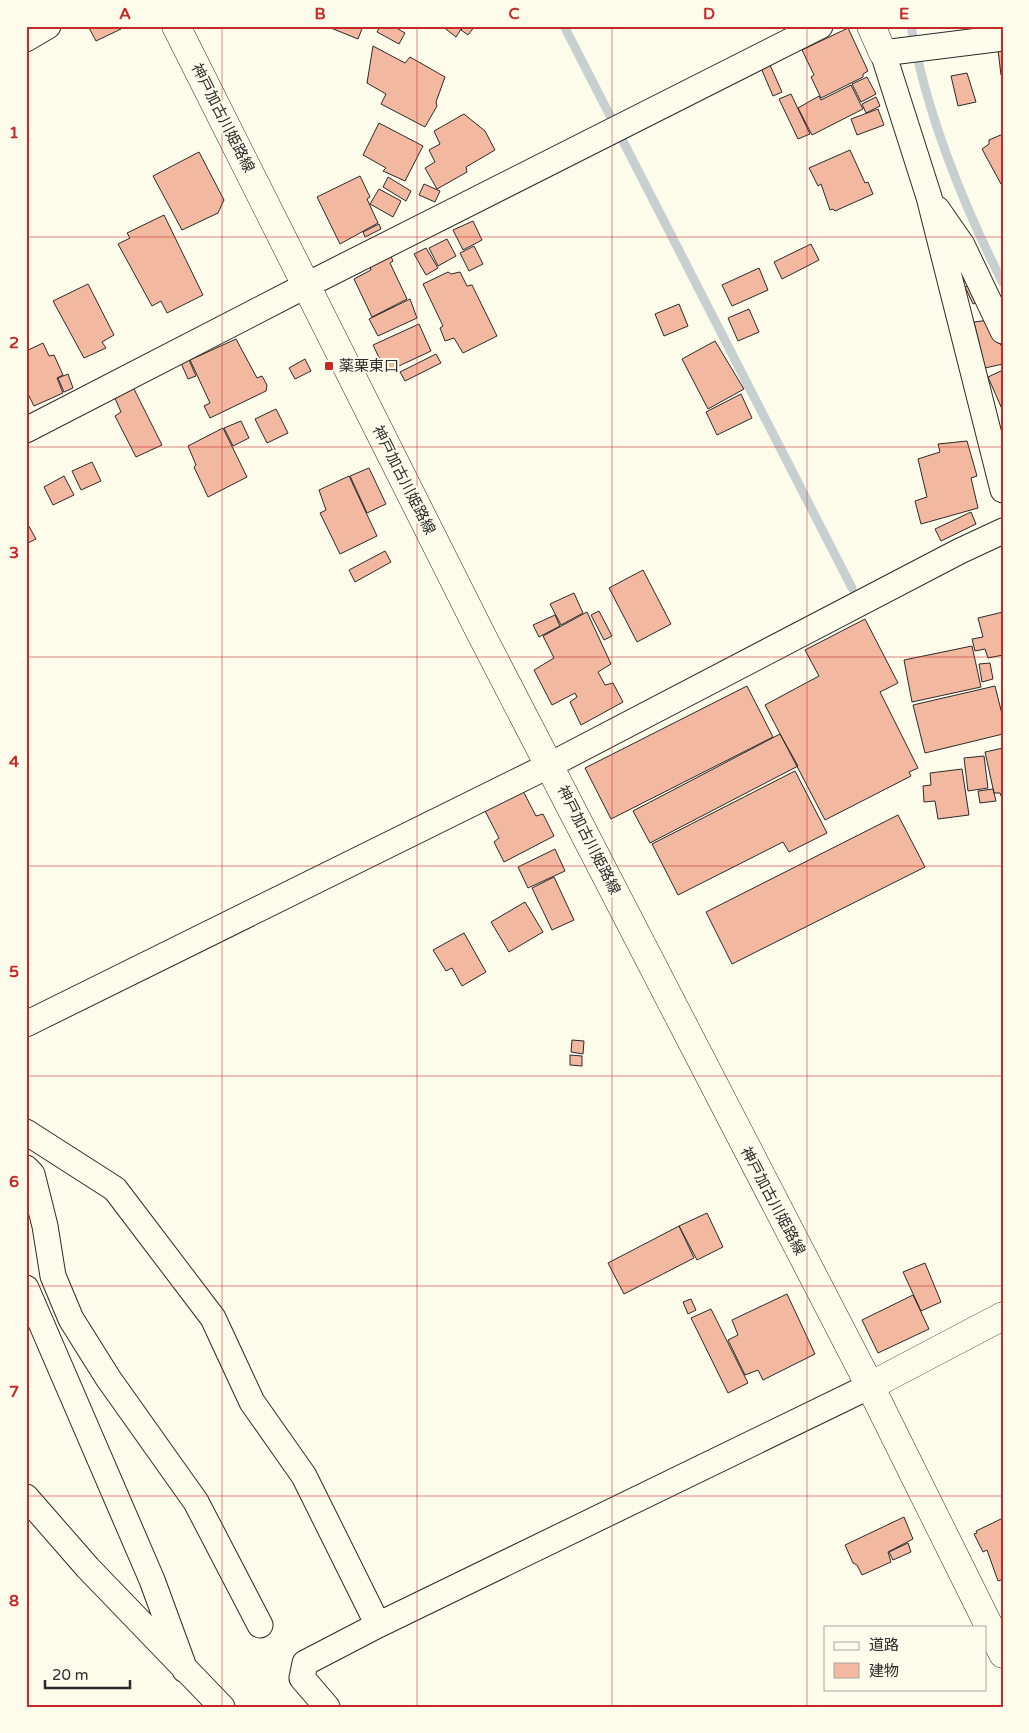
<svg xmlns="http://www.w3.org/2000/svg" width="1029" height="1733" font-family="'Varela Round','Noto Sans JP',sans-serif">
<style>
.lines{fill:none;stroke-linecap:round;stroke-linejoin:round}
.stream{stroke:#c7d0d0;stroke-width:9}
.building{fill:#f2b8a0;stroke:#2b2b2b}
.minor-casing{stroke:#2b2b2b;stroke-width:27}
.tertiary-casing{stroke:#2b2b2b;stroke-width:29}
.primary-casing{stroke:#2b2b2b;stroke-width:29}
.minor{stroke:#fdfbea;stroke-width:25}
.tertiary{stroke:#fdfbea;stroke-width:28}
.primary{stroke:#fdfbea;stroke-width:28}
.grid{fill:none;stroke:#c62828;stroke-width:1;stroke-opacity:0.55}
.poi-dot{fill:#c62828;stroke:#fdfbea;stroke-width:2}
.labels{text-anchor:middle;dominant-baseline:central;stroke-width:4;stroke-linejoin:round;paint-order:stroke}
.street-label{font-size:15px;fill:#2b2b2b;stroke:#fdfbea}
.poi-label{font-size:15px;fill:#2b2b2b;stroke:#fdfbea;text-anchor:start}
.neatline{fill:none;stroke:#c62828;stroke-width:2}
.grid-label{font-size:16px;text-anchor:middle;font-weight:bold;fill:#c62828}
</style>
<rect width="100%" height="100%" fill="#fdfbea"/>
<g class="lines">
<path class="stream" d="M564,26L852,588
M911,26C926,112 963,205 1003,283"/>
</g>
<path class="building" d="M88,26H119L121,29L96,41Z
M326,26H363L358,39Z
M380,26H393L405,33L399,44L377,32Z
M442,26H463L456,37Z
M465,26H475L468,35L461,30Z
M848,28L868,71L863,74V77L821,98L811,77L814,75L802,50Z
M373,46L405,63L410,57L445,77L436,102L437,106L425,127L381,104L386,94L367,83Z
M1003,49V75H1001L998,50Z
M770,65L782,92L773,96L761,68Z
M967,73L976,102L958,106L951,76Z
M867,77L876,94L861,102L852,84Z
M851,85L863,109L812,135L798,108L819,96L821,100Z
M791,94L810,134L798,139L779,99Z
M876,97L880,106L866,113L862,104Z
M878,109L884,125L857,135L851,119Z
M464,114L485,131L495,150L466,167L467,172L437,189L425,168L435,162L429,150L440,144L434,131Z
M379,123L423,146L405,181L383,171L386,168L363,155Z
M1003,134V183L1001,184L982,149L989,144V140Z
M850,150L865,183L868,182L873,194L835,211L833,209L830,210L821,184L818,186L809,168Z
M199,152L224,200L218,213L182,230L153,176Z
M360,176L370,197L367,199L378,223L340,244L317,197Z
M388,177L411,191L406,201L383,187Z
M424,184L440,191L435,202L419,195Z
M379,189L401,201L393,217L370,204Z
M164,215L203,295L167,313L161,301L152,306L118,244L130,238L127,233Z
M473,221L482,240L463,250L453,230Z
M379,224L381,229L365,237L363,232Z
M447,239L456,256L438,266L429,248Z
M811,244L819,260L782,279L774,262Z
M474,246L483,264L469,271L460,253Z
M426,248L438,268L426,275L414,254Z
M390,254L393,261L390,263L407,299L372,317L354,279L371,270L369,264Z
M759,268L768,290L732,306L722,285Z
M448,272L451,274L460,272L467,286L472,285L497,336L463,353L454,338L445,341L440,328L443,326L423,284Z
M88,284L114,335L102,342L106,348L84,358L53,301Z
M974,284L980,301L973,304L965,287Z
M410,299L417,318L378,336L369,319Z
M679,304L688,326L664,336L655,314Z
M749,309L759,332L738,341L728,318Z
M990,320L1003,350V364L985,368L974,322Z
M419,324L431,351L386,372L373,345Z
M236,339L257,378L262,376L267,385L266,391L210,418L204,406L210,403L190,360Z
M715,341L744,389L708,409L682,359Z
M43,343L49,356L54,355L63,375L57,378L63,393L34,406L26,390V351Z
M436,354L441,363L405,381L400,372Z
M305,359L311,371L295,379L289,368Z
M189,360L196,376L188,379L181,363Z
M1003,370V408L1002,409L988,377Z
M68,374L73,388L64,392L58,378Z
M133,387L162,445L136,457L115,416L121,412L114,396Z
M741,394L752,418L717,435L706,412Z
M276,409L288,433L267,443L255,419Z
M241,421L249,438L233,446L224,428Z
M223,428L247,477L208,497L194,467L196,465L188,446Z
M967,441L977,476L971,478L978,508L921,524L915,501L927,497L918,459L940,452L938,444Z
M92,462L101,481L81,490L72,471Z
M369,468L386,504L367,513L350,476Z
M64,476L74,495L53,505L44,487Z
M349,476L377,536L340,554L320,513L326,510L319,490Z
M971,512L976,524L941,541L935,529Z
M26,521L36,539L26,544Z
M385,551L391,562L355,582L349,570Z
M643,570L671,624L637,642L609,588Z
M574,593L583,613L561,625L550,604Z
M599,611L612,636L604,640L591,615Z
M587,612L611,664L598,672L605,685L613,683L623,702L581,725L570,702L577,697L575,693L552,705L534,670L554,658L543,636Z
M1003,612V655L988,658L985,649L975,651L972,639L983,637L978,618Z
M555,615L560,626L539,637L533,625Z
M865,619L898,683L880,692L918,768L909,772L911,776L825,820L765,705L819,676L805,650Z
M972,646L981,687L912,702L904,660Z
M990,663L993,679L982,682L979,664Z
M747,686L773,737L611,819L585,768Z
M995,686L1003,718V734L925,753L913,705Z
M780,734L798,766L650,843L633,811Z
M1003,748V801L1000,793H994L985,752Z
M984,756L988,788L968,791L964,758Z
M962,769L969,815L938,819L935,801L924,802L923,786L931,785L930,773Z
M795,771L827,833L789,852L783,842L678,895L652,844Z
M521,787L536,816L543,814L554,836L504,862L494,842L499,838L483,807Z
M993,789L996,801L980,803L978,791Z
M898,815L925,867L732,964L706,912Z
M555,849L565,871L528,888L518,867Z
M554,877L574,920L552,930L532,888Z
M525,902L543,932L509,952L491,922Z
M464,933L486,972L462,986L452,968L446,971L433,950Z
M572,1040L584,1041L583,1054L571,1052Z
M570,1055L582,1056V1066L570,1065Z
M707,1213L723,1247L697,1260L679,1226Z
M679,1226L694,1258L624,1294L608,1263Z
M925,1263L941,1302L921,1311L903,1272Z
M787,1294L815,1354L763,1380L758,1370L745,1375L728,1340L738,1335L732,1320Z
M913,1295L929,1329L878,1353L862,1320Z
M691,1299L696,1310L688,1314L683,1302Z
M711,1309L748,1383L728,1393L691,1318Z
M904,1517L913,1539L888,1552L891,1562L862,1575L857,1565L853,1563L845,1545Z
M1003,1518V1579L998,1581L987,1550L983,1552L974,1534L977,1533L976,1531Z
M908,1543L911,1552L893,1560L889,1552Z"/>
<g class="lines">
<g class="minor-casing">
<path id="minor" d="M1003,38L883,53L929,197L1003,490
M26,39L48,26
M937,209L962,245L1003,331
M26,430L307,285L820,26
M26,1024L550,765L960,551L1003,531
M26,1132L115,1189L213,1318L252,1402L304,1476L378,1625
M26,1168L32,1174L45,1226L53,1276L71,1319L108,1378L196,1502L260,1625
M26,1288L152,1580L185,1670
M26,1497L88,1568L222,1707
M327,1707L302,1678L305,1663L378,1625L870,1386"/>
</g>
<g class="tertiary-casing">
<path id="tertiary" d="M871,26L883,53
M870,1386L1003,1316"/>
</g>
<g class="primary-casing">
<path id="primary" d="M176,26L480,632L870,1386L1003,1654"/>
</g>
<use href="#minor" class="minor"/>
<use href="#tertiary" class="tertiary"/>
<use href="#primary" class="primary"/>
</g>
<path class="grid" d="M222,26V1707M417,26V1707M612,26V1707M807,26V1707M26,237H1003M26,447H1003M26,657H1003M26,866H1003M26,1076H1003M26,1286H1003M26,1496H1003"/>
<rect class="poi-dot" x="324" y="361" width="10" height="10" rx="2.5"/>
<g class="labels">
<g class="street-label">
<text transform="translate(223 118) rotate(63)">神戸加古川姫路線</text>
<text transform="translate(404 480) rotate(63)">神戸加古川姫路線</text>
<text transform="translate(589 840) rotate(63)">神戸加古川姫路線</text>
<text transform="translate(773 1201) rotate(62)">神戸加古川姫路線</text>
</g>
<g class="poi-label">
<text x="339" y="366">薬栗東口</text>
</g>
</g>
<rect width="1029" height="1733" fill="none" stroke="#fdfbea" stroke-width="55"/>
<rect x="824" y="1626" width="162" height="65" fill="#fdfbea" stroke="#a9a89e"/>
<rect x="834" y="1642" width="25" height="8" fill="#fdfbea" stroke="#a9a89e"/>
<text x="869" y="1650" font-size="15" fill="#2b2b2b">道路</text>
<rect x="834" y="1663" width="25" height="15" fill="#f2b8a0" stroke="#a9a89e"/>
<text x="869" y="1676" font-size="15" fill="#2b2b2b">建物</text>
<path d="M45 1680v8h85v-8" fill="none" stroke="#2b2b2b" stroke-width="2.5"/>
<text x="52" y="1680" font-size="15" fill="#2b2b2b" stroke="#fdfbea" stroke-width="4" paint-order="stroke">20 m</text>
<rect x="28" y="28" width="974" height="1678" class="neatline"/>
<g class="grid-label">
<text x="125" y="19">A</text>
<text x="320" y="19">B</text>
<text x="514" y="19">C</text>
<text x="709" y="19">D</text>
<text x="904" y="19">E</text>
<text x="14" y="138">1</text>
<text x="14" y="348">2</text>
<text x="14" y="558">3</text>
<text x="14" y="767">4</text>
<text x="14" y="977">5</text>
<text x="14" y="1187">6</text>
<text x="14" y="1397">7</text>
<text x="14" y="1606">8</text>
</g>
</svg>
